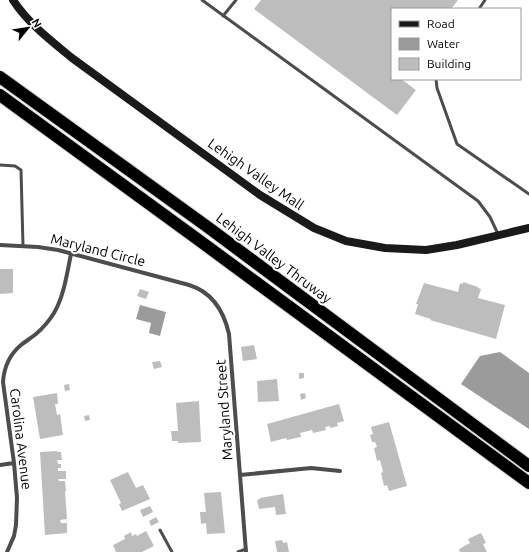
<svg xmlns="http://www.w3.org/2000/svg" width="529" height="552" font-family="Ubuntu,sans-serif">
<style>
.water{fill:#9b9b9b}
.building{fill:#bdbdbd}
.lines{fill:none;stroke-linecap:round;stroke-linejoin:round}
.highway-casing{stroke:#dbdbdb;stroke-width:14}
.lane{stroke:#4d4d4d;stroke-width:3}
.street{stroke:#4d4d4d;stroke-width:4}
.secondary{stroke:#1a1a1a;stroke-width:8}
.highway{stroke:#000;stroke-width:12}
.labels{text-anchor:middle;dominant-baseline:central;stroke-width:4;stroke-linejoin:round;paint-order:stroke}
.street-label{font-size:14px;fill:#000;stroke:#fff}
</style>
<rect width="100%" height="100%" fill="#fff"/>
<path class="water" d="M140,305L166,312L160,336L149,333L151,323L136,319Z
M500,352L529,373V429L461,384L480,356Z"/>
<path class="building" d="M261,0H458L451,9H392V79H401L416,90L397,115L254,9Z
M0,269H13V293L0,294Z
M463,282L478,287V288L481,289L478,298L505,305L496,339L430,320L431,319L415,314L418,304H416L424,283L458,292L460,283L463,284Z
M140,289L149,292L146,299L137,296Z
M254,345L257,359L243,361L241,347Z
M160,361L162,367L154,369L152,362Z
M299,373H304V378L299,379Z
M277,379L279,401L258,402L257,381Z
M69,384L70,390L65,391L64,385Z
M57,393L58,404H55L57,415L60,414L63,435L40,439L33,397Z
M305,393L306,398L301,400L300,394Z
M199,401L201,442L178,443V441H172L171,431H178L176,403Z
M339,404L344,421L337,423L338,426L330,428V426L325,427L326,430L313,433L312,430L300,433L301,437L287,440L286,438L271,442L267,424Z
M89,415L90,420L85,421L84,416Z
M389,422L407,486L389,491L387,485L384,486L381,473L383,472L380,460L377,461L374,448L377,447L375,442H372L370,435L373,434L371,427Z
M57,451V452H61L62,460H57L58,464H61V468H58V471H66V479H58L59,481H65L66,491H65L67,519L60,520L61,523H67V533L45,535L40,452Z
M128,472L136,488L143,485L150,499L122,511L119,504L121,503L110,480Z
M221,492L225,533L207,534L206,523L201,524L200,512H206L204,493Z
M283,494L286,514L276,515L275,507L259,509L257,500L260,499V498Z
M150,506L153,512L143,517L140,510Z
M156,517L159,522L151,526L149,521Z
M146,531L154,546L142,552H116L113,545L125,539L124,536L131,532L132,536L136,534L137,536Z
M481,533L486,543L483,544L487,552H460L459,549L470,543L468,539Z
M282,540L283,543L287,542L289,552H277L275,541Z"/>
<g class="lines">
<g class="highway-casing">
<path id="highway" d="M0,77L209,228L529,466
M0,95L200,241L529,483"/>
</g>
<path class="lane" d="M202,0L478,201L490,217L498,234
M479,9L485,0
M223,16L236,0
M436,79L437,88L457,144L529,194
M0,165L15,166L21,170L23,246
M160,530L172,552
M238,552L246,549"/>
<path class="street" d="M0,245L38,247L58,250L189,285C212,292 224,312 229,334L246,552
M0,465L14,463
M240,475L311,468L340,471
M7,552L14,536L16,525L17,498L14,463L3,382C4,367 9,355 21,345C26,341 31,338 36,334C43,328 49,321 54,313C64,296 67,273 71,254"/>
<path class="secondary" d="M13,0C28,23 50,40 72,58L260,195L314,228L346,241L385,248L426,250L457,245L529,228"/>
<use href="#highway" class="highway"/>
</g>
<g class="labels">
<g class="street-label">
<text transform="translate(256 174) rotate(35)">Lehigh Valley Mall</text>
<text transform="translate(98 250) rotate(14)">Maryland Circle</text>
<text transform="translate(274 258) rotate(37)">Lehigh Valley Thruway</text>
<text transform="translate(224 410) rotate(-94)">Maryland Street</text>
<text transform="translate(21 439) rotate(83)">Carolina Avenue</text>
</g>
</g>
<rect x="391" y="8" width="130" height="72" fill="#ffffff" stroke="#999999"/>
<rect x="399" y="21" width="20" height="6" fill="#1a1a1a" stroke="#999999"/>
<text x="427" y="28" font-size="12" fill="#000000">Road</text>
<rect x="399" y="38" width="20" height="12" fill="#9b9b9b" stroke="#999999"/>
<text x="427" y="48" font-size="12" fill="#000000">Water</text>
<rect x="399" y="58" width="20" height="12" fill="#bdbdbd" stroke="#999999"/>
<text x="427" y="68" font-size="12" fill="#000000">Building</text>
<g transform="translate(28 28) rotate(60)" stroke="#ffffff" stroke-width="3" paint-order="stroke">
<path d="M0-3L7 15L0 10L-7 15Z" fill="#000000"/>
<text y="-6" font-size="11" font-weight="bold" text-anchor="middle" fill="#000000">N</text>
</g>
</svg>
